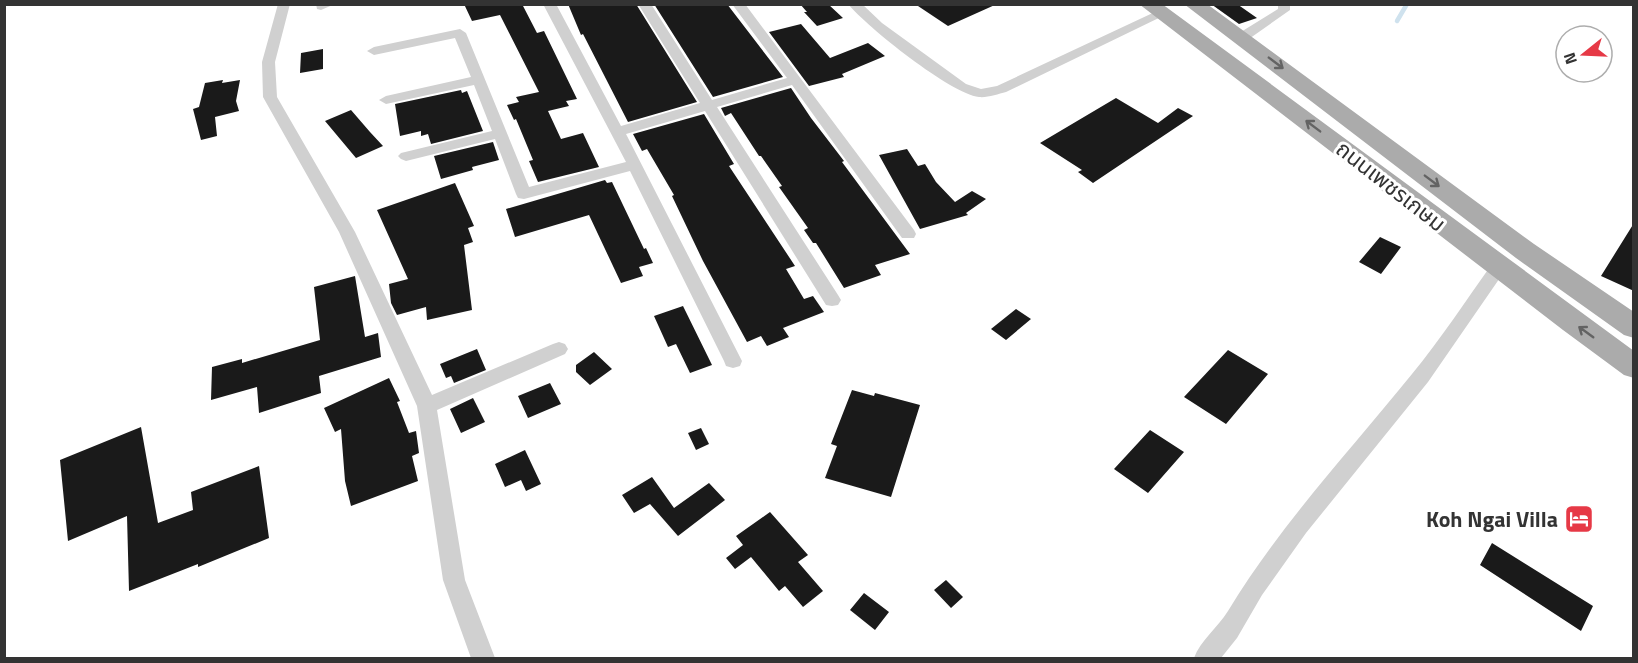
<svg xmlns="http://www.w3.org/2000/svg" width="1638" height="663" font-family="'Titillium Web','Noto Sans Thai',sans-serif">
<style>
.lines{fill:none;stroke-linecap:round;stroke-linejoin:round}
.stream{stroke:#cfe2ee;stroke-width:4.5}
.building{fill:#1a1a1a}
.street{fill:#d0d0d0;fill-rule:evenodd}
.primary{fill:#ababab;fill-rule:evenodd}
.oneway{stroke:#636363}
.labels{text-anchor:middle;dominant-baseline:central;stroke-width:6;stroke-linejoin:round;paint-order:stroke}
.street-label{font-size:22px;fill:#333;stroke:#fff}
.poi-label{font-size:22px;font-weight:bold;fill:#333;stroke:#fff;text-anchor:end}
</style>
<rect width="100%" height="100%" fill="#fff"/>
<g class="lines">
<path class="stream" d="M1397,21L1407,4"/>
</g>
<path class="building" d="M464,4H522L537,33L544,31L577,99L566,101L569,106L548,111L561,139L583,133L599,167L538,182L529,161L533,160L516,119L514,120L507,105L519,102L516,97L539,92L500,15L472,21Z
M568,4H636L697,102L628,122L583,34L581,35Z
M654,4H727L783,77L713,97Z
M800,4H828L843,18L817,26L804,12H807Z
M915,4H997L948,26Z
M1211,4H1237L1257,18L1239,24Z
M801,24L830,58L868,43L885,56L842,74L844,77L809,86L769,32Z
M323,49V69L300,73L301,53Z
M223,80L222,83L240,80L236,101L239,111L215,117L217,136L201,140L193,109L199,107L205,83Z
M791,88L811,118L844,161L842,162L910,254L875,265L881,275L844,288L816,243H813L804,230L808,228L779,187L782,186L761,156H759L731,113L725,116L721,108Z
M461,90L462,93L467,91L483,131L431,144L428,134L421,136V131L400,136L395,104Z
M1116,98L1158,123L1178,108L1193,116L1093,183L1078,172L1082,170L1040,143Z
M351,110L370,132L383,146L356,158L325,121Z
M704,114L734,164L729,166L795,266L786,269L804,299L813,296L824,312L783,328L789,337L767,346L761,336L747,342L703,261L672,196L674,195L647,149L642,151L633,134Z
M493,142L499,160L472,167L473,170L441,179L434,156Z
M907,149L918,166L925,164L936,182L955,202L972,191L986,199L966,213L968,215L920,229L879,155Z
M605,180L607,183L612,182L644,249L646,248L653,263L639,267L643,276L621,283L589,215L515,237L506,209Z
M455,183L474,226L468,228L473,242L464,245L472,310L427,320L426,307L397,315L391,303L389,284L408,279L377,210Z
M1634,223V291L1601,276Z
M1380,237L1401,247L1381,274L1359,262Z
M355,276L365,337L378,333L381,357L319,376L321,393L259,413L257,387L211,400L212,367L242,359V363L320,340L314,287Z
M683,306L712,365L690,373L676,344L668,347L654,316Z
M1016,309L1031,319L1006,340L991,329Z
M477,349L486,370L454,383L451,376L446,378L440,364Z
M1228,350L1268,374L1226,424L1184,397Z
M594,352L612,369L590,385L576,372V365Z
M389,378L400,401L397,402L409,433L416,431L419,453L412,456L418,481L351,506L345,481L341,429L335,432L324,408Z
M550,383L561,404L528,418L518,396Z
M852,390L874,396L875,393L920,405L891,497L825,478L837,446L831,444Z
M473,398L485,422L461,433L450,409Z
M141,427L158,523L193,510L191,492L259,466L269,538L198,567V564L129,591L127,516L68,541L60,460Z
M701,428L709,444L696,450L688,433Z
M1150,430L1184,452L1148,493L1114,469Z
M525,450L541,484L526,491L521,480L505,487L495,464Z
M652,477L674,508L709,483L725,500L678,536L650,504L634,513L622,495Z
M770,512L808,555L798,562L823,591L803,607L785,586L779,591L751,557L735,569L726,558L743,545L736,536Z
M1492,543L1593,606L1581,631L1480,565Z
M946,580L963,597L951,608L934,590Z
M864,593L889,612L875,630L850,610Z"/>
<g class="lines">
<path class="street" d="M278,4H290L275,62L277,97L355,232L432,395L553,344L559,342L565,344L568,349L565,354L437,410L465,580L495,658H471L443,580L417,406L339,232L263,97L262,62Z
M316,4H335L321,10L317,9Z
M543,4H556L621,126L700,103L638,4H651L712,100L787,78L732,4H745L914,230L916,234L914,238H902L792,85L717,107L838,295L841,300L838,305L832,306L826,305L705,111L626,134L742,361L740,366L733,368L726,366L724,361L630,171L524,199L518,198L516,194L495,139L406,161L401,159L398,156L401,153L492,131L474,85L386,104L379,100L386,96L471,77L455,38L374,55L367,51L374,47L460,29L466,33L529,187L626,162Z
M848,4H862L882,23L966,84L981,89L997,86L1157,11L1161,10L1167,14L1006,92C998,94 987,98 979,97C951,94 867,27 848,4Z
M1278,4H1290V10L1246,41H1236L1234,38L1236,35L1278,9Z
M1498,262L1504,264L1506,268L1504,272L1428,382L1306,533L1262,595L1237,638L1221,658H1194C1200,641 1218,627 1228,611C1280,525 1349,452 1412,374C1441,339 1466,300 1492,264Z"/>
<path class="primary" d="M1139,4H1162L1634,351V378L1624,375L1563,330Z
M1184,4H1207L1534,244L1634,312V338L1624,335L1516,258Z"/>
</g>
<defs><path id="oneway-shaft" d="M-6 0H5M1.5-3L5.5 0L1.5 3" fill="none" stroke-width="1.6" stroke-linecap="round" stroke-linejoin="round" transform="scale(1.5)"/></defs>
<g class="oneway">
<use href="#oneway-shaft" transform="translate(1276 63) rotate(37)"/>
<use href="#oneway-shaft" transform="translate(1313 126) rotate(-143)"/>
<use href="#oneway-shaft" transform="translate(1432 181) rotate(37)"/>
<use href="#oneway-shaft" transform="translate(1586 332) rotate(-144)"/>
</g>
<defs>
<g id="hotel-square" transform="scale(1.5)"><rect x="-9" y="-9" width="18" height="18" rx="4" fill="#e63946" stroke="#fff"/><path d="M-6-4.5h1.5V1H6V5H4.5V3h-9V5H-6ZM-4 0a1.8 1.8 0 1 1 3.6 0ZM.5 0V-2.5h3Q6-2.5 6 0Z" fill="#fff"/></g>
</defs>
<g fill-rule="evenodd">
<use href="#hotel-square" x="1579" y="519"/>
</g>
<g class="labels">
<g class="street-label">
<text transform="translate(1391 186) rotate(38)">ถนนเพชรเกษม</text>
</g>
<g class="poi-label">
<text x="1558" y="519">Koh Ngai Villa</text>
</g>
</g>
<rect width="1638" height="663" fill="none" stroke="#333333" stroke-width="12"/>
<g transform="translate(1584 54) rotate(252)"><circle r="28" fill="#ffffff" stroke="#adadad" stroke-width="1.5"/>
<path d="M0-4.5L10 22L0 15L-10 22Z" fill="#e63946"/>
<text y="-9" font-size="16" font-weight="bold" text-anchor="middle" fill="#333333">N</text>
</g>
</svg>
